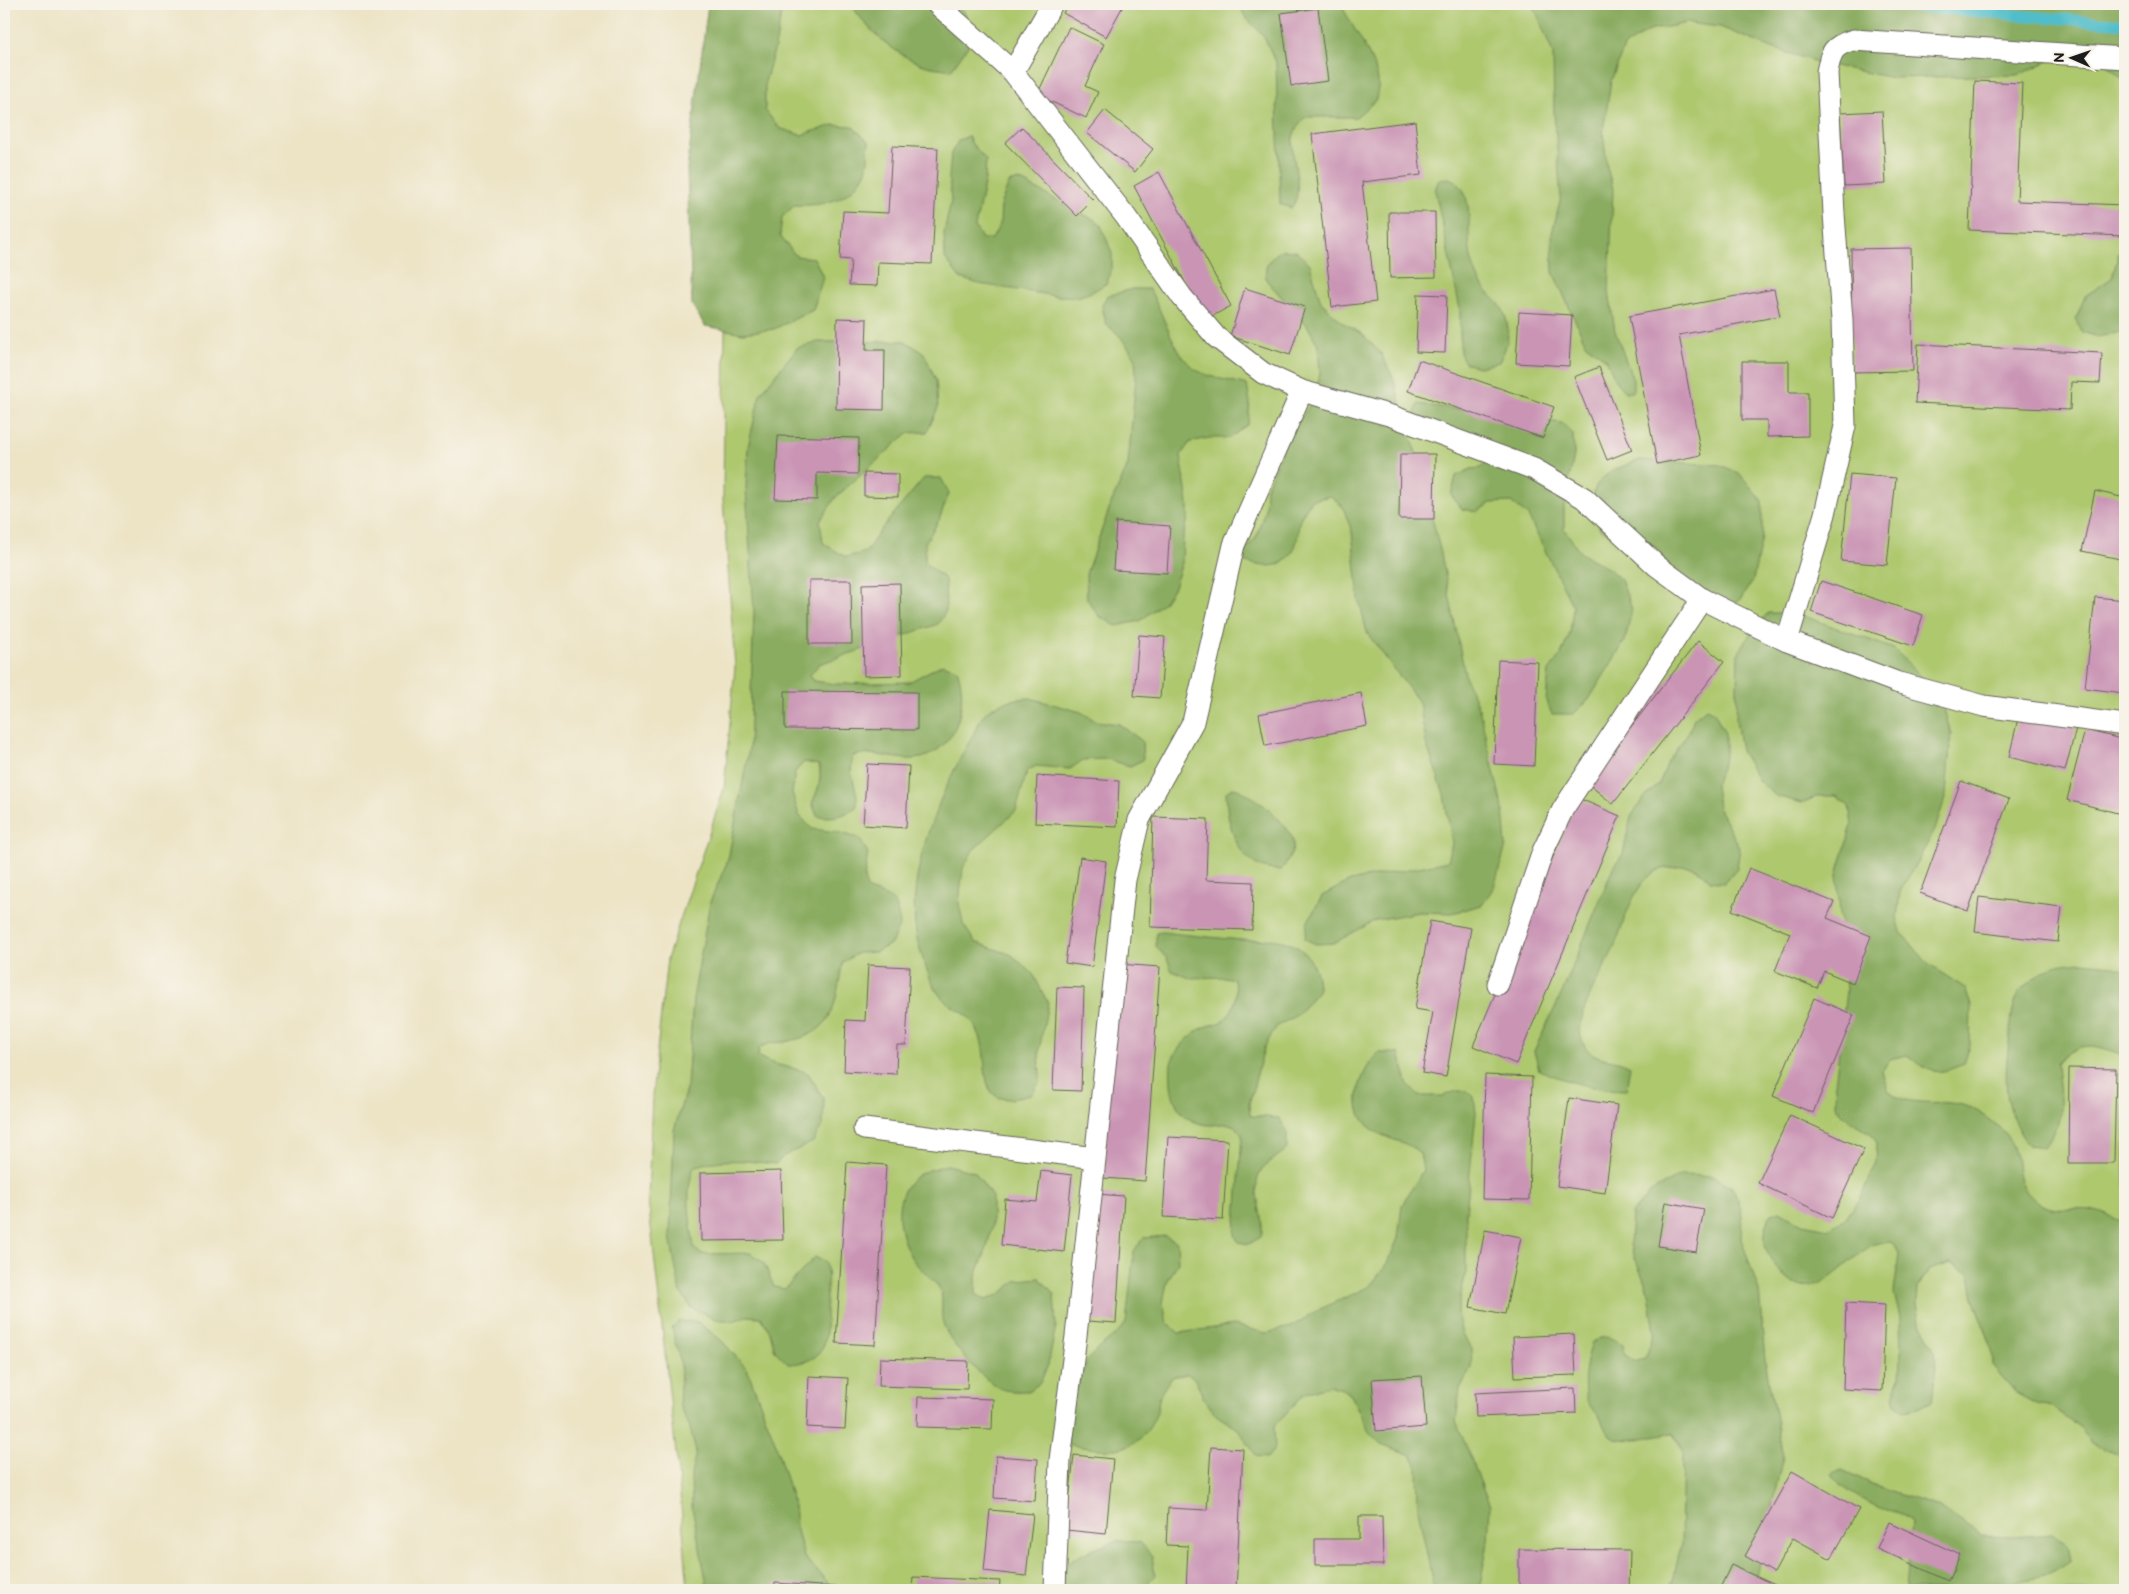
<svg xmlns="http://www.w3.org/2000/svg" width="2129" height="1594" font-family="'Balsamiq Sans',sans-serif">
<style>
.green{fill:#aec86e;stroke:#657245}
.forest{fill:#8aac61;stroke:#53643e}
.lines{fill:none;stroke-linecap:round;stroke-linejoin:round}
.stream{stroke:#50bdca;stroke-width:11}
.building{fill:#ca95b5}
.lane-casing{stroke:#656258;stroke-width:23}
.lane{stroke:#fff;stroke-width:21}
</style>
<rect width="100%" height="100%" fill="#f7f3e8"/>
<filter id="ink" filterUnits="userSpaceOnUse"><feTurbulence type="fractalNoise" baseFrequency=".02" numOctaves="2"/><feDisplacementMap in="SourceGraphic" scale="10" xChannelSelector="R" yChannelSelector="G"/><feConvolveMatrix kernelMatrix="1 2 1 2 8 2 1 2 1" color-interpolation-filters="sRGB"/></filter>
<filter id="wash" filterUnits="userSpaceOnUse"><feTurbulence type="fractalNoise" baseFrequency=".0096" numOctaves="4" result="noise"/><feDisplacementMap in="SourceGraphic" scale="20" xChannelSelector="R" yChannelSelector="G"/><feGaussianBlur stdDeviation="1.12" result="paint"/><feColorMatrix in="noise" values="0 0 0 0 0 0 0 0 0 0 0 0 0 0 0 0 0 1.4 0 .05"/><feComposite in="paint" operator="in"/></filter>
<g filter="url(#wash)">
<rect width="100%" height="100%" fill="#ede4c6"/>
<path class="green" d="M744,4H2125V1590H688L679,1481L648,1200L652,1096L667,959L724,789L735,667L723,499L728,73Z"/>
<path class="forest" d="M708,4H783L775,47L765,82V110L779,128L801,135L834,125L852,126L869,142C868,150 869,165 865,173C850,201 824,206 795,205L782,217L780,236L796,256L814,258L823,277L813,310L774,329L743,333L705,326L692,305L687,169Z
M851,4H954L964,11L973,39L951,70C943,68 932,68 924,65C894,54 868,31 851,4Z
M1238,4H1341C1350,24 1377,61 1378,81C1379,87 1377,94 1376,100L1356,117H1305C1301,123 1294,131 1293,138C1290,159 1306,191 1291,208L1280,204L1276,62L1263,35L1246,18Z
M1533,4H2125V81L2105,62L2055,58L2018,75L1893,78L1820,63L1772,48L1720,27L1687,23L1648,31L1624,47L1611,81L1603,131L1607,167L1613,189L1609,292L1615,331L1633,380V392H1625L1617,383L1606,359L1586,344L1553,272L1552,233L1561,198L1554,113L1553,54Z
M968,136L972,144L986,160L985,180L975,227L982,239H992L1000,225L1001,203L1009,183L1019,180L1100,223L1112,253V265L1107,283L1094,291L1078,297L1057,296L979,284L960,278L945,258L944,233L951,201L949,178L951,153L959,140Z
M1449,178C1478,189 1465,232 1471,257C1473,265 1477,278 1482,285C1492,300 1503,301 1507,323C1510,339 1506,348 1499,362L1479,367L1465,363L1460,353V309L1435,190L1439,179Z
M1281,250L1296,251L1310,264L1321,302L1343,323L1362,334L1380,352L1392,375L1414,446L1440,549L1466,679L1479,709L1503,809L1506,846L1494,887L1482,905L1452,913L1419,912L1376,920L1334,943L1316,944L1305,939L1307,923L1322,896L1350,881L1448,861L1452,843L1444,794L1426,743L1419,702L1367,633L1359,599L1352,532L1343,507L1331,496L1311,500C1308,506 1304,511 1301,517C1297,526 1299,536 1296,544C1287,571 1264,569 1241,560L1244,551L1256,538L1265,510L1266,489L1292,426L1307,410L1318,384L1320,372L1318,345L1307,325L1267,281C1262,266 1270,259 1281,250Z
M2125,250V331L2098,337L2082,332L2076,319L2085,296L2112,278L2119,252Z
M1132,289H1149C1163,311 1173,354 1195,369C1210,379 1231,380 1247,385L1250,402L1248,424L1230,438H1209L1190,442L1181,455L1188,504V519L1183,537L1182,563L1174,587L1164,602L1140,621L1116,626L1099,616L1087,599L1086,574L1112,501L1128,465L1136,377L1135,357L1120,336L1106,324L1102,306L1107,296Z
M905,341L924,353L936,380L938,408L927,432L908,433L836,497L820,521L823,543L846,557L866,552L882,528L924,478H941L949,493L939,520L925,543V563L945,579L946,611L938,624L819,664L810,675L814,681L836,684L909,682L943,664L957,669C969,701 958,748 921,758C898,763 875,749 853,756C847,779 859,786 857,806C844,817 834,818 817,816L812,803C818,791 822,779 819,765L804,762L795,772L792,793L799,815L812,829L837,832L859,838L868,853L864,879L868,890L886,896L896,904L900,924L891,944L876,952L858,953L843,962C834,1001 839,1031 789,1041C774,1044 775,1040 759,1048L758,1056C771,1066 791,1066 808,1073L824,1099L823,1124L813,1142L784,1156L776,1164C747,1161 721,1157 694,1167C684,1194 691,1221 694,1248L701,1254L750,1253L764,1263L774,1287L785,1289L815,1257L826,1263C829,1276 827,1285 826,1298C825,1332 835,1362 788,1364L775,1351L770,1332L761,1317L746,1316L734,1321L715,1319L692,1308L680,1292L670,1236L674,1130L687,1086L693,999L710,902L728,860L749,749L754,611L746,489L748,447L760,394L797,348L818,342Z
M1418,404L1562,423L1573,434L1574,455L1564,503V529L1581,553L1609,569L1621,580L1632,609L1625,641L1588,701L1573,714H1552L1546,701L1549,671L1561,655L1570,633L1573,607L1528,516L1511,502L1491,503L1476,512L1462,509L1451,495L1456,476L1471,469L1481,468L1493,454L1414,417Z
M1640,460L1720,465L1739,473L1762,501V537L1753,580L1740,600L1713,610L1689,605L1671,586L1659,550L1646,541L1619,538L1600,529C1582,484 1600,474 1640,460Z
M1768,613H1796L1894,649L1928,683L1942,703L1951,733L1946,795L1935,830L1900,892L1897,917L1901,932L1929,965L1965,988L1971,1006L1970,1045L1964,1064C1934,1076 1933,1074 1907,1055L1890,1059L1882,1071L1888,1090C1891,1092 1896,1096 1900,1098C1923,1107 1953,1097 1975,1110C1988,1117 2004,1129 2011,1143C2023,1165 2010,1180 2035,1200C2049,1213 2072,1208 2090,1210C2102,1212 2114,1218 2125,1223V1458L2092,1443L2078,1426L2053,1407L2036,1404L2016,1393L1992,1365L1991,1348L1974,1298L1970,1274L1951,1263L1929,1270L1918,1287L1917,1303L1920,1321L1933,1345L1936,1367L1932,1401L1919,1408L1904,1411L1895,1404L1893,1395L1900,1378L1901,1353L1900,1318L1894,1293L1899,1253L1891,1241C1885,1242 1875,1243 1869,1247C1839,1266 1811,1312 1777,1268C1762,1249 1762,1237 1770,1215L1780,1211L1802,1224L1829,1229L1846,1217L1860,1199L1876,1162L1877,1143L1871,1134L1842,1115L1836,1105L1835,1085L1846,991L1837,874L1852,825L1849,806L1836,796H1818L1802,803L1776,796L1759,781L1741,751L1736,720L1738,654L1750,634Z
M1030,698L1081,712L1096,721L1119,724L1142,741L1143,760L1130,766L1107,759L1083,760L1070,769L1036,766L1027,771L1016,811L973,850L963,868L959,903L963,924L975,942L1012,955L1033,974L1048,1003L1039,1051L1040,1081L1032,1094C971,1115 992,1064 979,1034C970,1011 958,1013 942,998C931,986 925,965 920,950C900,885 937,800 968,744C974,735 979,718 987,711C1001,701 1014,699 1030,698Z
M1706,708L1714,712L1725,733V757L1715,785L1718,807L1740,848L1737,868L1724,883L1710,881C1702,870 1691,864 1677,867C1671,868 1661,868 1655,872C1630,888 1624,926 1612,952C1602,974 1573,1017 1582,1041C1591,1063 1614,1056 1630,1066L1626,1090C1595,1090 1568,1082 1539,1070L1534,1051L1562,993L1612,870L1623,854L1631,817L1642,800L1659,784L1668,762L1689,731L1694,718Z
M1233,788C1249,790 1290,824 1293,841C1295,852 1287,862 1281,870C1239,872 1227,828 1226,792Z
M1162,932C1188,935 1216,938 1242,940C1253,941 1266,938 1277,940C1305,944 1318,964 1318,991L1297,1015L1277,1026L1264,1048L1249,1104L1250,1116L1279,1118L1287,1131V1149C1280,1155 1270,1161 1263,1169C1247,1187 1267,1216 1261,1237L1249,1244L1238,1242L1235,1235L1242,1135C1240,1132 1237,1128 1234,1126C1227,1122 1219,1125 1211,1125C1187,1125 1172,1107 1171,1083C1171,1077 1170,1070 1171,1064C1174,1050 1192,1033 1204,1027C1210,1025 1218,1024 1223,1021C1235,1011 1239,992 1233,979L1225,977L1190,978L1172,971L1167,959L1156,946V933Z
M2082,962L2112,965L2125,970V1056C2097,1045 2078,1038 2057,1064C2059,1095 2068,1124 2043,1147L2028,1145C2002,1109 2004,1078 2010,1035C2011,1023 2012,1008 2017,997C2023,984 2046,968 2059,965C2067,963 2075,963 2082,962Z
M1378,1053H1399L1407,1083L1419,1096H1442L1457,1091H1468L1474,1097L1476,1113L1466,1213V1272L1457,1313L1462,1334L1472,1349L1471,1367L1460,1389L1456,1421L1490,1506L1488,1543L1479,1590H1434L1418,1509L1417,1466L1411,1455L1381,1444L1369,1432L1351,1395L1342,1389L1329,1385L1304,1394L1274,1426L1275,1448L1267,1458L1257,1457L1238,1429L1216,1415L1203,1397L1196,1380L1187,1374L1172,1377C1168,1383 1162,1390 1160,1396C1158,1402 1158,1409 1156,1415C1138,1457 1106,1452 1068,1444L1065,1415L1088,1359L1104,1343L1116,1335L1126,1323L1134,1251L1143,1238L1165,1236L1177,1242L1178,1262L1167,1282L1163,1303L1167,1323L1179,1333L1234,1325L1266,1333L1291,1327L1318,1310L1369,1287L1388,1263L1398,1238L1402,1205L1423,1170L1420,1153C1407,1141 1390,1141 1375,1131C1346,1113 1358,1074 1378,1053Z
M947,1165L975,1172L992,1197V1226L987,1248L976,1276V1294L986,1300L999,1295L1017,1280L1040,1278L1054,1295L1056,1326L1048,1365L1040,1383L1029,1391C1021,1391 1010,1392 1002,1389C982,1380 945,1341 942,1318C941,1309 944,1298 939,1288C932,1277 918,1269 911,1257C896,1231 890,1189 922,1173C929,1169 939,1168 947,1165Z
M1681,1175L1712,1176L1733,1187L1742,1216L1741,1239L1759,1291L1765,1361L1783,1456L1753,1590H1665L1673,1581L1681,1545L1683,1450L1673,1433C1655,1434 1637,1442 1619,1439C1606,1437 1605,1427 1600,1418C1598,1413 1593,1410 1590,1406C1579,1392 1587,1357 1592,1342C1605,1334 1611,1337 1623,1345L1624,1354L1634,1361L1645,1358L1655,1332L1649,1293L1630,1245L1632,1214L1649,1193Z
M679,1321L698,1322L722,1341L747,1369L775,1442L794,1506L796,1526L804,1557L835,1590H708L692,1507L691,1475L696,1452L689,1425L679,1405L681,1366L672,1328Z
M1842,1470L1887,1491L1940,1507L1981,1536L2014,1537L2051,1534L2068,1543L2071,1561L2051,1574L2019,1580L1995,1590H1905L1911,1522C1902,1510 1889,1512 1876,1506C1860,1499 1842,1489 1832,1475Z
M1122,1540L1141,1543L1152,1556L1155,1575L1141,1590H1046C1071,1555 1081,1552 1122,1540Z"/>
<g class="lines">
<path class="stream" d="M1881,4L2125,24"/>
</g>
<g id="blocks">
<path class="building" d="M1068,4H1124L1106,37L1063,13Z
M1318,8L1328,81L1291,86L1281,13Z
M1069,27L1104,44L1085,86L1098,92L1086,118L1037,95Z
M1975,81L2022,83L2017,201L2125,205V236L1969,230Z
M1105,110L1153,149L1135,172L1087,133Z
M1882,111L1886,184L1844,186L1840,113Z
M1415,121L1421,175L1362,182L1376,302L1332,307L1312,134Z
M1022,127L1093,200L1077,216L1005,143Z
M892,146L938,148L932,264L878,262L877,286L849,285L851,260L840,259L843,211L888,213Z
M1159,172L1231,306L1205,320L1134,186Z
M1389,212H1435L1436,277L1390,278Z
M1911,248L1913,371L1852,372L1851,249Z
M1245,288L1305,307L1290,355L1230,336Z
M1774,289L1780,316L1679,335L1701,455L1657,464L1629,316Z
M1418,294L1447,295L1445,353L1416,352Z
M1519,312L1572,315L1569,366L1516,363Z
M837,318L867,319L866,350H885L884,410L836,409Z
M1918,344L2102,353L2100,383L2071,382L2070,410L1915,403Z
M1419,360L1554,407L1543,438L1408,391Z
M1742,361H1789V392H1808V436L1767,437V420H1742Z
M1599,367L1632,450L1607,460L1574,377Z
M778,436L859,438L858,474L817,473V500L775,499Z
M1400,454H1435L1434,519H1399Z
M864,473L898,474V497L864,496Z
M1850,474L1896,478L1887,565L1841,561Z
M2095,491L2125,498V560L2082,551Z
M1116,522L1170,526L1167,573L1113,570Z
M809,580H851L852,644H809Z
M1821,581L1923,615L1913,646L1811,612Z
M900,583L902,675L864,676L862,584Z
M2095,597L2125,600L2123,693L2085,688Z
M1139,635L1165,637L1160,698L1134,696Z
M1698,641L1724,662L1613,804L1587,783Z
M1498,660L1538,662L1534,766L1494,764Z
M785,691L917,692V730L785,729Z
M1361,693L1367,726L1265,746L1259,714Z
M2019,714L2076,728L2065,771L2009,757Z
M2085,730L2125,740V815L2067,800Z
M867,764L909,766L906,828L863,825Z
M1037,776L1119,781L1117,827L1035,823Z
M1961,781L2009,799L1968,911L1920,893Z
M1578,798L1620,816L1516,1064L1473,1046Z
M1153,817L1208,819L1206,880L1253,882L1252,930L1150,927Z
M1080,857L1106,861L1092,967L1065,963Z
M1749,868L1834,902L1827,918L1871,936L1853,983L1824,971L1817,988L1775,971L1790,933L1732,910Z
M1979,897L2062,907L2058,942L1975,932Z
M1430,921L1471,928L1446,1077L1422,1073L1433,1012L1415,1009Z
M1118,964L1160,967L1145,1181L1103,1178Z
M868,965L910,967L906,1045H897L896,1074L844,1071L846,1020L865,1021Z
M1057,987L1084,988L1081,1091L1053,1090Z
M1814,998L1854,1015L1813,1113L1773,1096Z
M2069,1068L2116,1069L2114,1163H2068Z
M1485,1075L1532,1077L1529,1200L1482,1199Z
M1569,1098L1617,1105L1605,1193L1557,1186Z
M1790,1115L1864,1149L1832,1218L1758,1183Z
M1168,1137L1228,1140L1223,1220L1163,1217Z
M847,1162L886,1165L875,1345L836,1343Z
M781,1171L783,1240L701,1241L700,1173Z
M1041,1171L1072,1175L1064,1252L1001,1245L1005,1199L1037,1202Z
M1096,1194L1124,1196L1116,1323L1088,1321Z
M1665,1202L1704,1209L1696,1252L1658,1246Z
M1485,1230L1521,1237L1505,1314L1470,1307Z
M1846,1303L1885,1305L1882,1391L1843,1389Z
M1574,1334L1576,1375L1515,1377L1513,1337Z
M880,1358L968,1361L967,1389L879,1386Z
M809,1376L848,1378L845,1429L807,1427Z
M1422,1376L1426,1427L1376,1431L1372,1379Z
M1575,1388L1576,1413L1476,1417L1475,1393Z
M918,1397L993,1399L992,1429L917,1427Z
M1211,1447L1243,1449L1236,1590H1186L1188,1546L1166,1545L1168,1508L1207,1510Z
M1074,1455L1113,1459L1106,1534L1066,1530Z
M996,1456L1038,1459L1035,1501L994,1498Z
M1792,1471L1859,1509L1831,1559L1793,1538L1774,1573L1745,1556Z
M990,1510L1033,1514L1026,1576L984,1571Z
M1359,1516H1382L1383,1565H1315V1539H1359Z
M1889,1522L1960,1555L1948,1581L1877,1548Z
M1519,1549L1630,1550L1629,1590H1519Z
M1731,1565L1786,1590H1719Z
M913,1577L1000,1581L999,1590H912Z
M775,1583L836,1587V1590H774Z"/>
</g>
</g>
<g filter="url(#ink)">
<use href="#blocks" fill-opacity="0" stroke="#656258" stroke-width="1"/>
<g class="lines">
<g class="lane-casing">
<path id="lane" d="M937,4L1013,72L1126,217L1182,297L1216,337L1263,373L1302,391L1392,416L1534,469L1584,498L1657,566L1702,599
M1013,72L1052,4
M1787,641L1825,514L1845,426L1842,320L1834,214L1827,72C1831,52 1832,46 1853,40L2125,58
M1498,984L1543,851L1563,809L1702,599L1787,641L1896,682L1984,706L2125,725
M864,1129L1095,1158
M1055,1590L1060,1460L1076,1336L1125,880L1139,820L1193,722L1234,545L1302,391"/>
</g>
<use href="#lane" class="lane"/>
</g>
</g>
<rect width="2129" height="1594" fill="none" stroke="#f7f3e8" stroke-width="20"/>
<g transform="translate(2072 58) rotate(272)" stroke="#f7f3e8" stroke-width="4" paint-order="stroke">
<path d="M0-4L9 19L0 12L-9 19Z" fill="#1c1c1c"/>
<text y="-8" font-size="14" font-weight="bold" text-anchor="middle" fill="#1c1c1c">N</text>
</g>
</svg>
